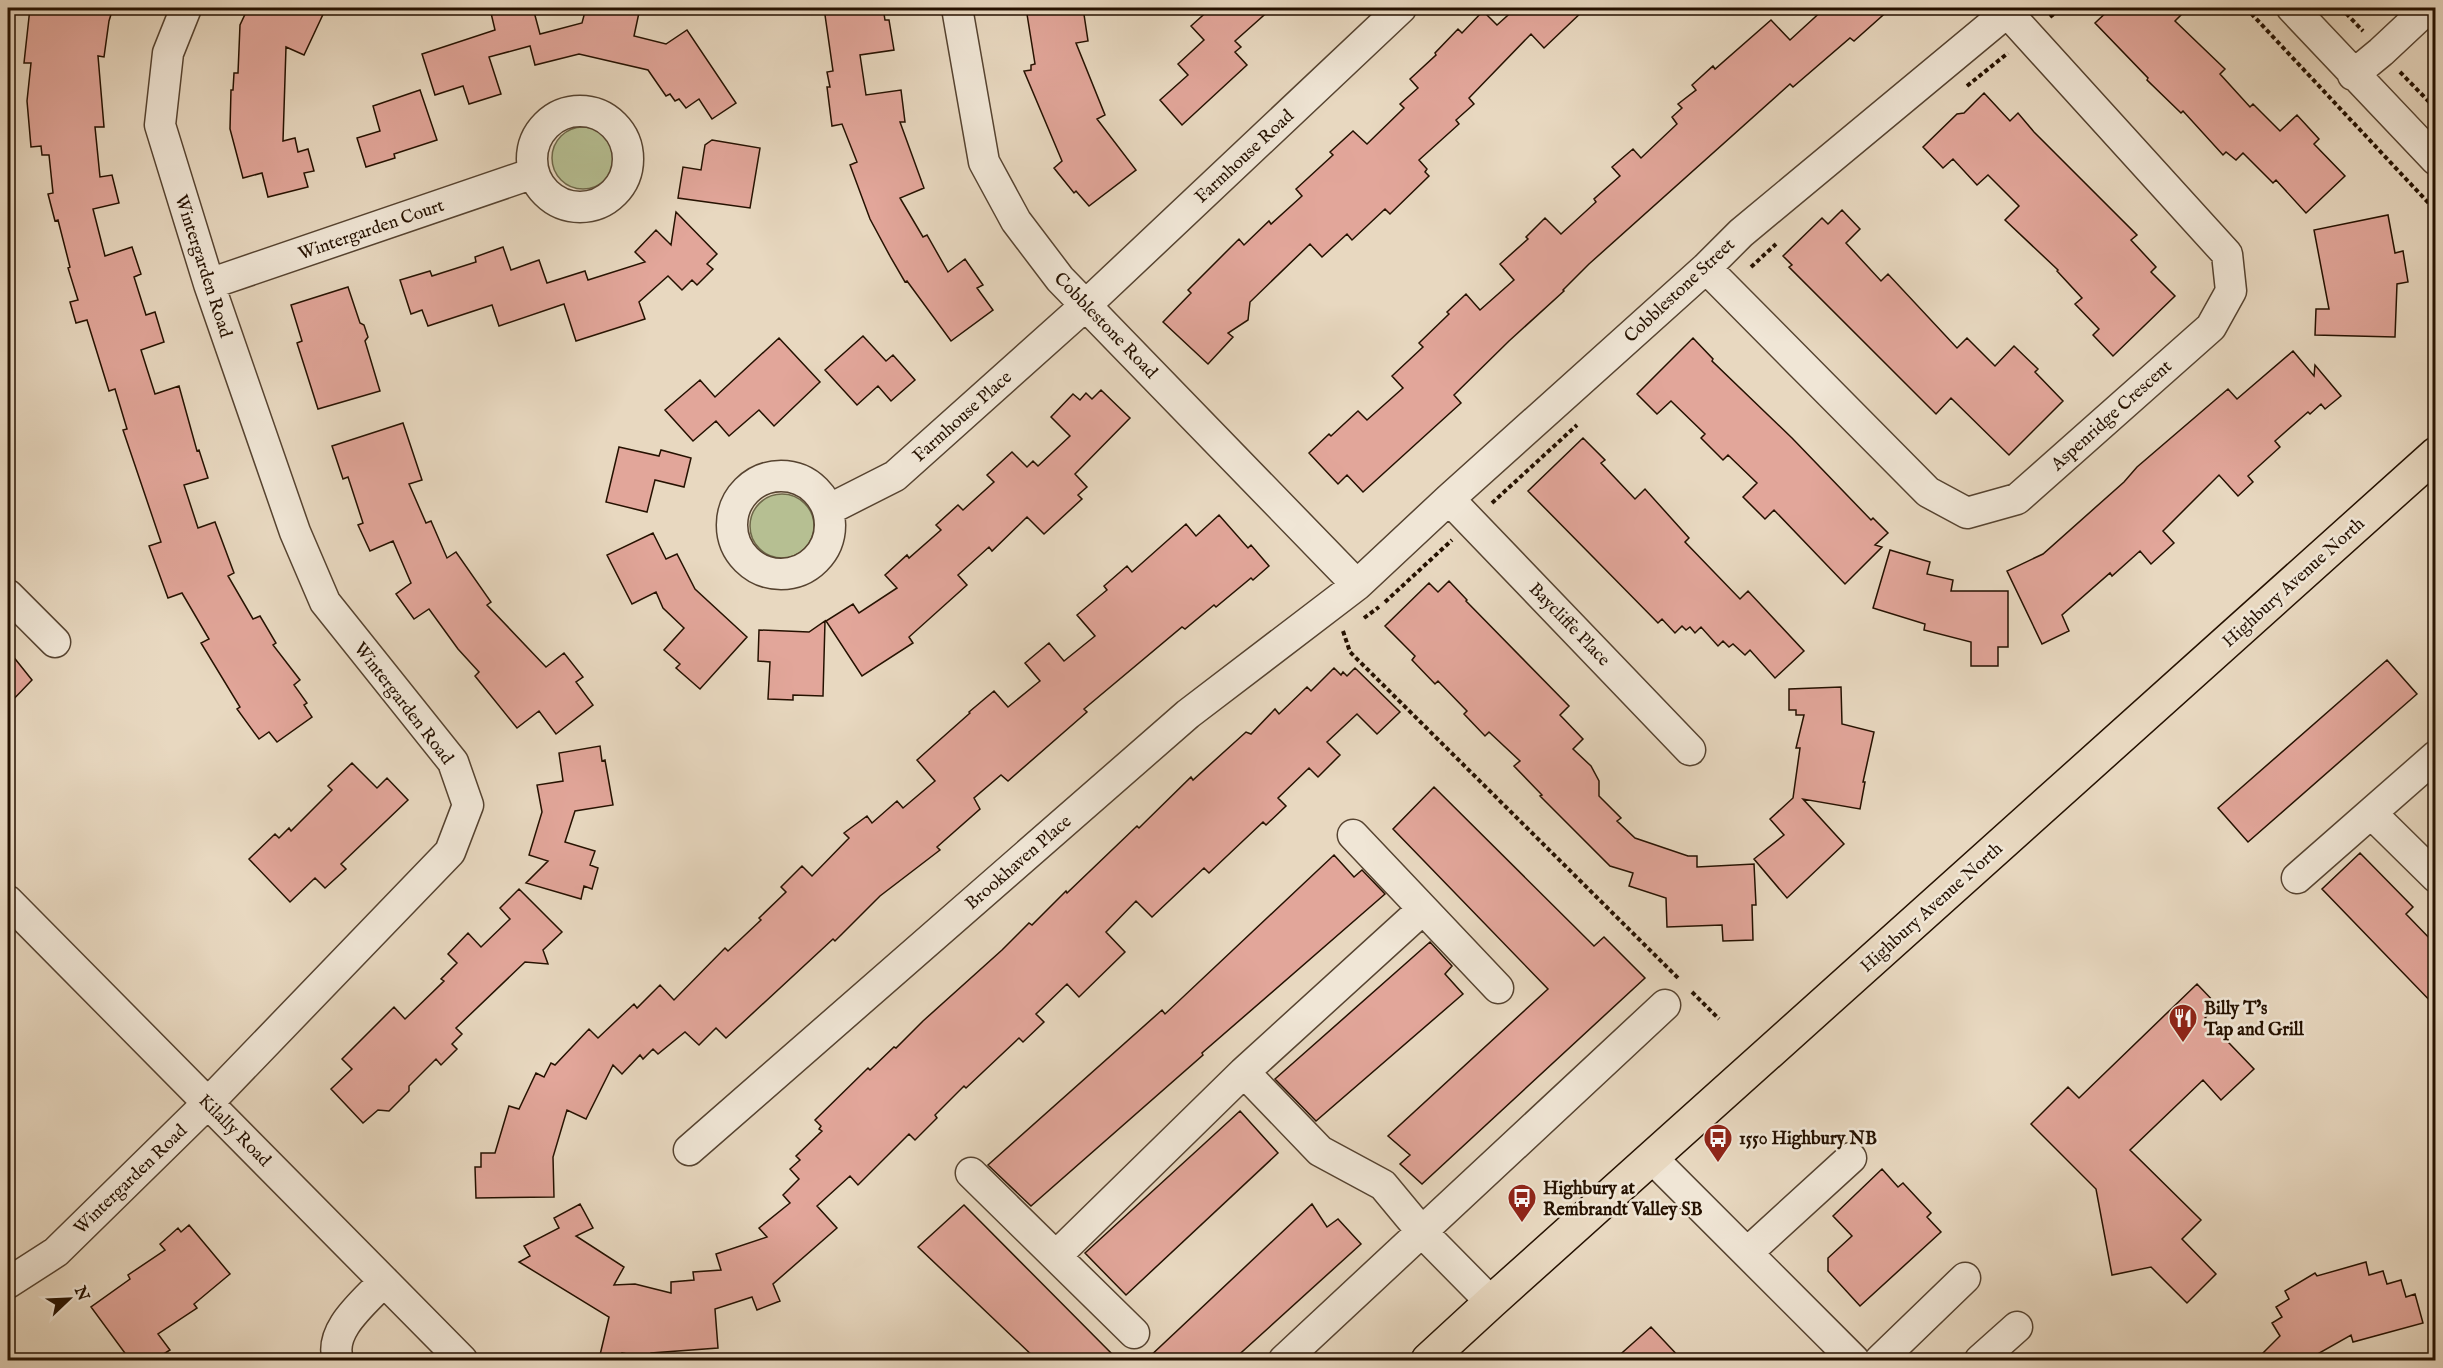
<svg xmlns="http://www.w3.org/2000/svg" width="2443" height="1368" font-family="'IM FELL English',serif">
  <rect width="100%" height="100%" fill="#e8d8c0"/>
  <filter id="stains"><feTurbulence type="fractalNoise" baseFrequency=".00333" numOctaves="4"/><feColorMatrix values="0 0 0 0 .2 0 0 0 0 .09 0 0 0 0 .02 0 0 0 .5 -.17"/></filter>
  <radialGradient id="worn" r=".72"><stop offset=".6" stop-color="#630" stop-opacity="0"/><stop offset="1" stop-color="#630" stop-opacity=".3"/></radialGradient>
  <path fill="#b6bf92" stroke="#6e6849" stroke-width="1.5" d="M552 158a31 31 0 1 1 62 0a31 31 0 1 1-62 0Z
    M750 526a32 32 0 1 1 64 0a32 32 0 1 1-64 0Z"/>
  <path fill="#e2a69a" stroke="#251100" stroke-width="1.5" d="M 30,8 L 113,8 L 109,21 L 104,57 L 98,56 L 104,127 L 95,127 L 100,177 L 112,175 L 119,203 L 93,209 L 105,256 L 132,247 L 141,274 L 134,277 L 146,315 L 155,312 L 164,342 L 141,350 L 155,394 L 179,386 L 197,451 L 199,450 L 208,478 L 184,485 L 198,528 L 215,522 L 234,573 L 228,576 L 253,619 L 260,616 L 276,643 L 273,645 L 300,680 L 294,685 L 307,703 L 304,705 L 312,717 L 277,742 L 269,732 L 259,739 L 237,709 L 240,707 L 201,643 L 209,639 L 182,593 L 168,598 L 149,546 L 161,542 L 123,430 L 127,429 L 115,389 L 109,391 L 87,320 L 76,323 L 70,302 L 78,300 L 68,268 L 70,267 L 58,220 L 55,221 L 48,194 L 53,193 L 49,155 L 42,155 L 41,146 L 31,147 L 27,101 L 31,63 L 24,63 Z
    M 248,8 L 326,8 L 304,55 L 286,47 L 283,141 L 295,138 L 298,152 L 308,149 L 314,171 L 304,173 L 308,187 L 268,197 L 262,173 L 243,178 L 230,129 L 231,90 L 233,90 L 234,73 L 238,73 L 240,25 Z
    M 511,8 L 533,8 L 540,34 L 582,23 L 586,8 L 640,8 L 634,36 L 666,44 L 687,30 L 736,103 L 712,119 L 699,99 L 686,108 L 679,99 L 675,101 L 670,94 L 666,96 L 648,70 L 579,54 L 535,65 L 530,46 L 489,57 L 501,94 L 469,104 L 463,86 L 435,95 L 422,54 L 495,30 L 491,13 Z
    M 824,8 L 883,8 L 885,20 L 889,20 L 894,50 L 860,55 L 866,95 L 901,90 L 905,122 L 900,122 L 924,188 L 900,198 L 923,237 L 927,235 L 948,272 L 965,259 L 983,285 L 977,288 L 993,310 L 951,341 L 907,281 L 905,282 L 891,258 L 870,219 L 850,165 L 857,162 L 842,124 L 832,126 L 827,87 L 830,87 L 827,72 L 833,71 Z
    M 1026,8 L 1083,8 L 1088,41 L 1076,43 L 1105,115 L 1097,119 L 1136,170 L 1089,206 L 1076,191 L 1074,193 L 1054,168 L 1062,161 L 1024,71 L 1031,70 L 1031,65 L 1035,64 Z
    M 1211,8 L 1272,8 L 1235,41 L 1241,47 L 1235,52 L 1247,65 L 1182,125 L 1160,100 L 1188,75 L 1178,64 L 1204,40 L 1191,26 Z
    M 1516,8 L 1586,8 L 1544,48 L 1531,34 L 1469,98 L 1474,104 L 1456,120 L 1459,124 L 1419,160 L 1427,169 L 1425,172 L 1429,176 L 1390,214 L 1385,209 L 1352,240 L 1347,234 L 1322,257 L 1310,244 L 1250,302 L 1248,320 L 1228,333 L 1233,337 L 1208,364 L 1163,322 L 1191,293 L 1188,290 L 1239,239 L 1244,245 L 1269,221 L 1271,224 L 1302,196 L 1296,189 L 1333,155 L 1330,152 L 1353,131 L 1367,144 L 1404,108 L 1400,104 L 1418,88 L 1410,79 L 1436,55 L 1435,53 L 1458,29 L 1462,33 L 1483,11 L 1497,25 Z
    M 1825,8 L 1891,8 L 1854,41 L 1850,38 L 1793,87 L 1790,84 L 1589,264 L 1563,290 L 1564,291 L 1509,341 L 1454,395 L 1461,403 L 1363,492 L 1347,475 L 1338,484 L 1309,453 L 1329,434 L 1331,436 L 1358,411 L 1367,420 L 1403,388 L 1392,376 L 1423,347 L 1419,343 L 1449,314 L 1447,312 L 1466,294 L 1480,310 L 1514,280 L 1500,264 L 1528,239 L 1526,237 L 1545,218 L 1561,234 L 1596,202 L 1594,199 L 1620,176 L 1612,167 L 1633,149 L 1641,158 L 1677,124 L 1672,117 L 1682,108 L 1678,104 L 1696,90 L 1692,85 L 1713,66 L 1715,69 L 1771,20 L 1790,40 Z
    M 2111,8 L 2188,8 L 2175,21 L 2225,69 L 2220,74 L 2250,107 L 2253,104 L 2280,131 L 2297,115 L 2319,139 L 2314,144 L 2345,176 L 2306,213 L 2276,180 L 2273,183 L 2243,153 L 2236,160 L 2226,152 L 2223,155 L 2183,111 L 2181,113 L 2147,80 L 2148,78 L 2095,23 Z
    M 420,90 L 437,140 L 394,154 L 395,158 L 366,167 L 357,138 L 380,131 L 373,106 Z
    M 1984,93 L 2010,121 L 2018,113 L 2034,132 L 2137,235 L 2131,240 L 2156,267 L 2151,272 L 2175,296 L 2113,356 L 2093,335 L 2099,329 L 2075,304 L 2082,298 L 2057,271 L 2058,270 L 2005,220 L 2019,206 L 1988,175 L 1977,185 L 1953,159 L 1943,168 L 1923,147 L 1957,114 L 1964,113 Z
    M 712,140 L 760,148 L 750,208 L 678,198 L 683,167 L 701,170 L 705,145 Z
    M 1842,210 L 1860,229 L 1846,243 L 1881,281 L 1888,274 L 1957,348 L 1967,338 L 1995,366 L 2014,346 L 2038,369 L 2035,372 L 2063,401 L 2009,455 L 1951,398 L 1936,414 L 1789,267 L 1792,265 L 1783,256 L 1822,218 L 1828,224 Z
    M 676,212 L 717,254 L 707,264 L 713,269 L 697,285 L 692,280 L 682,290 L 668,276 L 639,302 L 645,319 L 576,341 L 564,304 L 499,326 L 492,305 L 428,326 L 422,310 L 411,314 L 400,280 L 430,271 L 432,276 L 476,262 L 475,257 L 503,247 L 511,270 L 539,260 L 547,283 L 585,271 L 588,280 L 645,262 L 635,252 L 656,230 L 671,245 Z
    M 2388,215 L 2395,253 L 2403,251 L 2408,282 L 2397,284 L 2395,337 L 2315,335 L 2316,309 L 2329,309 L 2314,230 Z
    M 348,287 L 360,323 L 364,325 L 368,337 L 365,341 L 380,391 L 318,409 L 297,343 L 302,341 L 291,305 Z
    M 863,336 L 886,361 L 893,355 L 915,380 L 891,401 L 878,386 L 857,405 L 825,370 Z
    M 779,338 L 820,382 L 774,426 L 759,410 L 729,436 L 716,421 L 693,441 L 665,410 L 700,380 L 715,397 Z
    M 1693,338 L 1713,359 L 1712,361 L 1792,438 L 1871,520 L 1873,518 L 1888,533 L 1875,545 L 1882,547 L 1845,584 L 1774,510 L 1765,519 L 1743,497 L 1757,483 L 1728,455 L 1723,460 L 1701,438 L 1705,434 L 1671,401 L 1657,414 L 1637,394 Z
    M 2293,351 L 2314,376 L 2315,365 L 2341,396 L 2325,409 L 2321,404 L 2310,414 L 2308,412 L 2275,441 L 2280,447 L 2248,476 L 2253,482 L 2238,496 L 2219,475 L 2163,531 L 2174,543 L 2151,564 L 2140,551 L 2112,576 L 2110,573 L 2062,615 L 2069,631 L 2042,644 L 2007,571 L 2043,554 L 2124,482 L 2137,467 L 2228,389 L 2237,399 Z
    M 1101,390 L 1130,418 L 1075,474 L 1087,487 L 1078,495 L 1082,499 L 1044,534 L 1027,517 L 992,551 L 989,547 L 958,575 L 967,585 L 909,637 L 913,643 L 862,676 L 826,621 L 853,604 L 859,613 L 897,588 L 885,575 L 907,555 L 909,558 L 941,530 L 936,525 L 958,505 L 963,510 L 994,482 L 987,475 L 1012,452 L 1027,467 L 1033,461 L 1038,466 L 1070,436 L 1051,417 L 1073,394 L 1080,400 L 1086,393 L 1092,399 Z
    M 403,423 L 422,480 L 409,484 L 426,523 L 431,521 L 447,558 L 456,552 L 491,602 L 487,605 L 546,667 L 564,653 L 583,677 L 576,682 L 593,705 L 556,734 L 539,711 L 517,728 L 475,676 L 479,672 L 458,649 L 429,609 L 414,619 L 396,594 L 411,583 L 393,541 L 370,551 L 358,525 L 363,523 L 348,477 L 343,479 L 332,446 Z
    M 1583,438 L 1605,460 L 1601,463 L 1635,499 L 1645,489 L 1689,538 L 1685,542 L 1740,599 L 1748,591 L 1804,651 L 1775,678 L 1750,650 L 1745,655 L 1733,644 L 1729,647 L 1723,641 L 1718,646 L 1701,627 L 1695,633 L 1690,627 L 1686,630 L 1682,626 L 1675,633 L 1662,619 L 1658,623 L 1528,491 Z
    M 619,447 L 659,456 L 661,450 L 691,458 L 684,487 L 655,480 L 647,512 L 606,502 Z
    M 1219,515 L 1248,548 L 1251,545 L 1269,566 L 1253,580 L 1251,578 L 1216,607 L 1214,605 L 1185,629 L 1182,627 L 1084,709 L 1087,712 L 1008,781 L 1001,775 L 974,798 L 980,809 L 937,847 L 940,850 L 880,896 L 835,941 L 833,939 L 726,1038 L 716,1028 L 699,1045 L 685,1032 L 658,1054 L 653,1049 L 643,1059 L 640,1055 L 622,1074 L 613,1065 L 586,1119 L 567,1110 L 553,1157 L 554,1197 L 476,1198 L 475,1167 L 481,1167 L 481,1153 L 495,1153 L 509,1106 L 519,1109 L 536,1073 L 544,1077 L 551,1063 L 555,1065 L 589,1029 L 598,1038 L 634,1004 L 637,1008 L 660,985 L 674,1000 L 725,948 L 728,951 L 761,920 L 759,918 L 786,892 L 781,887 L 802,866 L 812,876 L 849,838 L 844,833 L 867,816 L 872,823 L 897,801 L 903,808 L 935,781 L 917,760 L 970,713 L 969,712 L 994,691 L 1008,707 L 1040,681 L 1025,663 L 1049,643 L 1064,661 L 1095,636 L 1077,615 L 1107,590 L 1104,586 L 1127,566 L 1132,572 L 1186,524 L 1196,536 Z
    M 653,533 L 666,559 L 677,554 L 695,589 L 747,637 L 700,689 L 676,668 L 680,664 L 664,650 L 684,628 L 663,608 L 656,592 L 632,604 L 607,555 Z
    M 1890,550 L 1930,562 L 1927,574 L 1953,580 L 1951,591 L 2008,591 L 2008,647 L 1998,647 L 1998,666 L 1971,666 L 1971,642 L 1924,630 L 1925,624 L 1873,608 Z
    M 1449,581 L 1467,600 L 1466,601 L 1569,706 L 1560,715 L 1583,739 L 1573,749 L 1591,766 L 1599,781 L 1599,796 L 1621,818 L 1617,821 L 1635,838 L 1688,856 L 1697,856 L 1697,867 L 1754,864 L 1756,905 L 1752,905 L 1753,940 L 1723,941 L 1722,925 L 1667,927 L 1666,898 L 1629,886 L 1633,873 L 1610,866 L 1540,796 L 1542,795 L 1514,766 L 1520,761 L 1489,732 L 1485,736 L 1464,714 L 1467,711 L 1438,681 L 1435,684 L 1412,660 L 1415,656 L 1385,626 L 1429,583 L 1438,592 Z
    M 825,621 L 823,696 L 793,695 L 793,700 L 768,699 L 770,662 L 758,661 L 759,630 L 809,632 Z
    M 8,650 L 32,680 L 8,705 Z
    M 2387,660 L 2417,694 L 2248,842 L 2218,808 Z
    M 1334,668 L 1341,675 L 1343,672 L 1347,676 L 1355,668 L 1400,712 L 1377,734 L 1357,714 L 1327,742 L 1340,755 L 1318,777 L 1309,768 L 1278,798 L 1286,806 L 1266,825 L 1263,822 L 1209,873 L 1204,868 L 1152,917 L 1136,901 L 1106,932 L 1125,952 L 1079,997 L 1067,984 L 1036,1014 L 1044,1022 L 1023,1042 L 1019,1038 L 966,1088 L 964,1086 L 935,1115 L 937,1118 L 915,1140 L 909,1134 L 858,1185 L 850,1176 L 817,1206 L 837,1228 L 773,1284 L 780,1301 L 757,1310 L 752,1297 L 715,1309 L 718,1348 L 651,1353 L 650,1359 L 622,1353 L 620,1360 L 600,1355 L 609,1317 L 519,1262 L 530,1256 L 524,1246 L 559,1228 L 554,1218 L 580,1204 L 593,1228 L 576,1236 L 624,1267 L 614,1285 L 635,1284 L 671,1293 L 671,1282 L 694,1280 L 693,1272 L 721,1270 L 716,1254 L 767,1237 L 759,1228 L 790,1203 L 783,1195 L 799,1179 L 790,1169 L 800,1160 L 796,1156 L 822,1131 L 819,1129 L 821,1126 L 815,1120 L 868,1068 L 870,1070 L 894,1047 L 896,1048 L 923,1021 L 1002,950 L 1029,923 L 1032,925 L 1066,891 L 1067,893 L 1137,826 L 1139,828 L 1191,777 L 1193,780 L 1246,732 L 1251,734 L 1275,709 L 1279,714 L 1307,687 L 1311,691 Z
    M 1841,687 L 1842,724 L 1874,732 L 1863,782 L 1865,782 L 1860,809 L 1803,799 L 1844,844 L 1787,898 L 1754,859 L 1784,835 L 1770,819 L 1793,798 L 1800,748 L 1796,748 L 1804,715 L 1796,715 L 1796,710 L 1789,710 L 1789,689 Z
    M 600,746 L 602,761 L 605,760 L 613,805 L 575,811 L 565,842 L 595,851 L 590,865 L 598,868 L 592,889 L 584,886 L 581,899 L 526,883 L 548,861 L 529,855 L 542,812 L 537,785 L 563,781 L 559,753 Z
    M 352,763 L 377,788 L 387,778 L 408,800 L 341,864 L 346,869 L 325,888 L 315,878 L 290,902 L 249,859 L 275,834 L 279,838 L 289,828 L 291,831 L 332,790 L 328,786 Z
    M 1434,787 L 1594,946 L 1604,937 L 1645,978 L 1422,1184 L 1400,1164 L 1410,1155 L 1388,1136 L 1548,989 L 1393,829 Z
    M 2360,853 L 2413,907 L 2406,914 L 2436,945 L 2436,1007 L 2322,889 Z
    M 1334,855 L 1354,877 L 1362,870 L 1385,894 L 1202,1053 L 1203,1055 L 1031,1206 L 988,1165 L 1162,1010 L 1165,1014 Z
    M 519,889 L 562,932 L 543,950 L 548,964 L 525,962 L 456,1028 L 462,1034 L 452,1044 L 457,1049 L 441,1065 L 436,1059 L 409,1086 L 409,1091 L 389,1111 L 378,1110 L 363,1123 L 331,1089 L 352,1069 L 342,1059 L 394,1007 L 405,1019 L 444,981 L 441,979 L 457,963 L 448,954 L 468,933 L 481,947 L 510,919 L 500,908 Z
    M 1430,942 L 1452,966 L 1445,974 L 1463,994 L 1316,1121 L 1275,1079 Z
    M 2197,984 L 2218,1006 L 2205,1018 L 2254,1069 L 2221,1100 L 2203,1080 L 2130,1150 L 2201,1220 L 2182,1239 L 2216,1274 L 2187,1303 L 2151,1267 L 2112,1275 L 2096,1189 L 2031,1124 L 2068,1087 L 2079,1098 Z
    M 1240,1111 L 1278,1153 L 1126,1295 L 1085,1253 Z
    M 1882,1169 L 1898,1187 L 1903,1183 L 1931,1213 L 1927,1217 L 1941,1232 L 1860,1306 L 1828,1271 L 1828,1258 L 1852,1236 L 1833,1216 Z
    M 1312,1204 L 1327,1227 L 1338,1219 L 1361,1244 L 1233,1360 L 1146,1360 Z
    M 964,1205 L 1118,1360 L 1037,1360 L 918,1247 Z
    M 189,1225 L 230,1274 L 194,1304 L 197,1308 L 158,1334 L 170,1350 L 154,1360 L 130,1360 L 91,1307 L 130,1279 L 128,1275 L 165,1250 L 160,1244 L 178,1228 L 181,1232 Z
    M 2366,1262 L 2369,1275 L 2383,1271 L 2387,1284 L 2401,1280 L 2406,1297 L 2415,1294 L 2423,1323 L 2353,1342 L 2351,1335 L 2307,1360 L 2256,1360 L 2280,1336 L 2272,1323 L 2282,1317 L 2276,1307 L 2289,1299 L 2285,1291 L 2315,1273 L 2317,1276 Z
    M 1651,1327 L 1682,1360 L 1614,1360 Z"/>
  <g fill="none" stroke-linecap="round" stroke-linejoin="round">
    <g stroke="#564330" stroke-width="33">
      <path id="minor" d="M 957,8 L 984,162 L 1016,221 L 1060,279 L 1357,585
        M 2292,8 L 2436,160
        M 2353,75 L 2381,52 L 2428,8
        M532 159a48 48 0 1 1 96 0a48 48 0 1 1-96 0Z
        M 1706,268 L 1928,492 L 1967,513 L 2017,499 L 2211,327 L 2231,291 L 2227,254 L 2007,12
        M 209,284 L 534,173
        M732 525a49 49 0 1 1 98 0a49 49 0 1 1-98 0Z
        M 1449,499 L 1690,750
        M 828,510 L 895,476 L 1086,305 L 1401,8
        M 8,595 L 55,642
        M 2371,813 L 2436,877
        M 1353,835 L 1498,988
        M 2297,878 L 2436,756
        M 8,901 L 462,1360
        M 1244,1072 L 1320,1151 L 1383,1185 L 1422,1232 L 1491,1302
        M 689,1150 L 1188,714 L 1357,585 L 1449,499 L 1706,268 L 1741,233 L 2012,8
        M 1652,1158 L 1854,1360
        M 971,1173 L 1134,1333
        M 1747,1253 L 1851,1158
        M 1056,1256 L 1244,1072 L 1423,909
        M 8,1283 L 56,1252 L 208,1103 L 450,852 L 468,805 L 453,762 L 325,602 L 295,532 L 209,284 L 160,125 L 168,53 L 186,8
        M 338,1360 C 328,1330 365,1302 384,1281
        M 1284,1360 L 1665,1005
        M 1880,1360 L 1965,1278
        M 1980,1360 L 2017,1327"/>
    </g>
    <g stroke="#251100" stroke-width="36">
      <path id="major" d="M 1428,1360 L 1491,1302 L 2436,454"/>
    </g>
    <path stroke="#251100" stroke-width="4" stroke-dasharray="4.5 3" stroke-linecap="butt" d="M 2246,8 L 2436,211
      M 2341,8 L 2363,31
      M 2050,17 L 2061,8
      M 2400,72 L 2436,109
      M 1967,86 L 2008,53
      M 1751,267 L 1776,244
      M 1492,503 L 1577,425
      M 1385,602 L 1452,540
      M 1364,618 L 1379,607
      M 1343,631 L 1350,652 L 1678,978
      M 1692,992 L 1719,1019"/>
    <use href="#minor" stroke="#f0e6d6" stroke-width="30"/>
    <use href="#major" stroke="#e8d8c0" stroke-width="33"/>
  </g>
  <defs>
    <g id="restaurant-pin" transform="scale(1.5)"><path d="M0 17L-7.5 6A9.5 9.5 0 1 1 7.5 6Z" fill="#8f2418" stroke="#f0e6d6"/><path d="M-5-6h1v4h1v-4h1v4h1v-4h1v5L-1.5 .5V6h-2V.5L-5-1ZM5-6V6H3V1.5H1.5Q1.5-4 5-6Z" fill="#fff"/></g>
    <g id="bus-pin" transform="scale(1.5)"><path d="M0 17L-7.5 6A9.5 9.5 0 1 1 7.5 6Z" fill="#8f2418" stroke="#f0e6d6"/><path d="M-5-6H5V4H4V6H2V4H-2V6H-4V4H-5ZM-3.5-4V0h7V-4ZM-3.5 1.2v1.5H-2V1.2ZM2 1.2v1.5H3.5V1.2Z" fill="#fff"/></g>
  </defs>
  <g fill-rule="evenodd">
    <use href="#restaurant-pin" x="2183" y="1018"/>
    <use href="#bus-pin" x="1718" y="1138"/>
    <use href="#bus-pin" x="1522" y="1198"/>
  </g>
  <g text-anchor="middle" stroke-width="5" stroke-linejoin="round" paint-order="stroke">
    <g font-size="18" fill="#251100" stroke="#f0e6d6">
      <text transform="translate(1244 156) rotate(-43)" y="6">Farmhouse Road</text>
      <text transform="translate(371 229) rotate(-19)" y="6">Wintergarden Court</text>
      <text transform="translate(204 266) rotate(72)" y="6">Wintergarden Road</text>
      <text transform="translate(1679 290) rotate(-43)" y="6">Cobblestone Street</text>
      <text transform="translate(1106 325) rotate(46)" y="6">Cobblestone Road</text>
      <text transform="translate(2111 415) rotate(-42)" y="6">Aspenridge Crescent</text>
      <text transform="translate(962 416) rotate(-42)" y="6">Farmhouse Place</text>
      <text transform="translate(2293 582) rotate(-42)" y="6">Highbury Avenue North</text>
      <text transform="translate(1570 624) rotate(46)" y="6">Baycliffe Place</text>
      <text transform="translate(404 703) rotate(52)" y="6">Wintergarden Road</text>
      <text transform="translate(1018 862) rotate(-41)" y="6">Brookhaven Place</text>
      <text transform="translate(1931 907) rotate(-42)" y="6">Highbury Avenue North</text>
      <text transform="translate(235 1130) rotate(45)" y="6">Kilally Road</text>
      <text transform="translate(130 1179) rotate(-44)" y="6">Wintergarden Road</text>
    </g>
    <g font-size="18" font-weight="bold" fill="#251100" stroke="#f0e6d6" text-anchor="start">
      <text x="2204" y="1014">Billy T's<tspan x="2204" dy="21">Tap and Grill</tspan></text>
      <text x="1739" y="1144">1550 Highbury NB</text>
      <text x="1543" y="1194">Highbury at<tspan x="1543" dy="21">Rembrandt Valley SB</tspan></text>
    </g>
  </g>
  <rect width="2443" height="1368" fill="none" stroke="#e8d8c0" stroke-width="30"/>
  <rect x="9" y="9" width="2425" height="1350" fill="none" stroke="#251100" stroke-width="3"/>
  <rect x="15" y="15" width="2413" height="1338" fill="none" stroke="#251100" stroke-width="1.5"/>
  <g transform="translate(69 1299) rotate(67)" stroke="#f0e6d6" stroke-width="4.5" paint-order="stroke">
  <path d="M0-4.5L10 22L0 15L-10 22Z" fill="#251100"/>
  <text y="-9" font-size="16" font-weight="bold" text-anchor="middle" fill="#251100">N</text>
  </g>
  <rect width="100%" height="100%" filter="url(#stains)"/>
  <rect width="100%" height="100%" fill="url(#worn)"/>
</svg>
